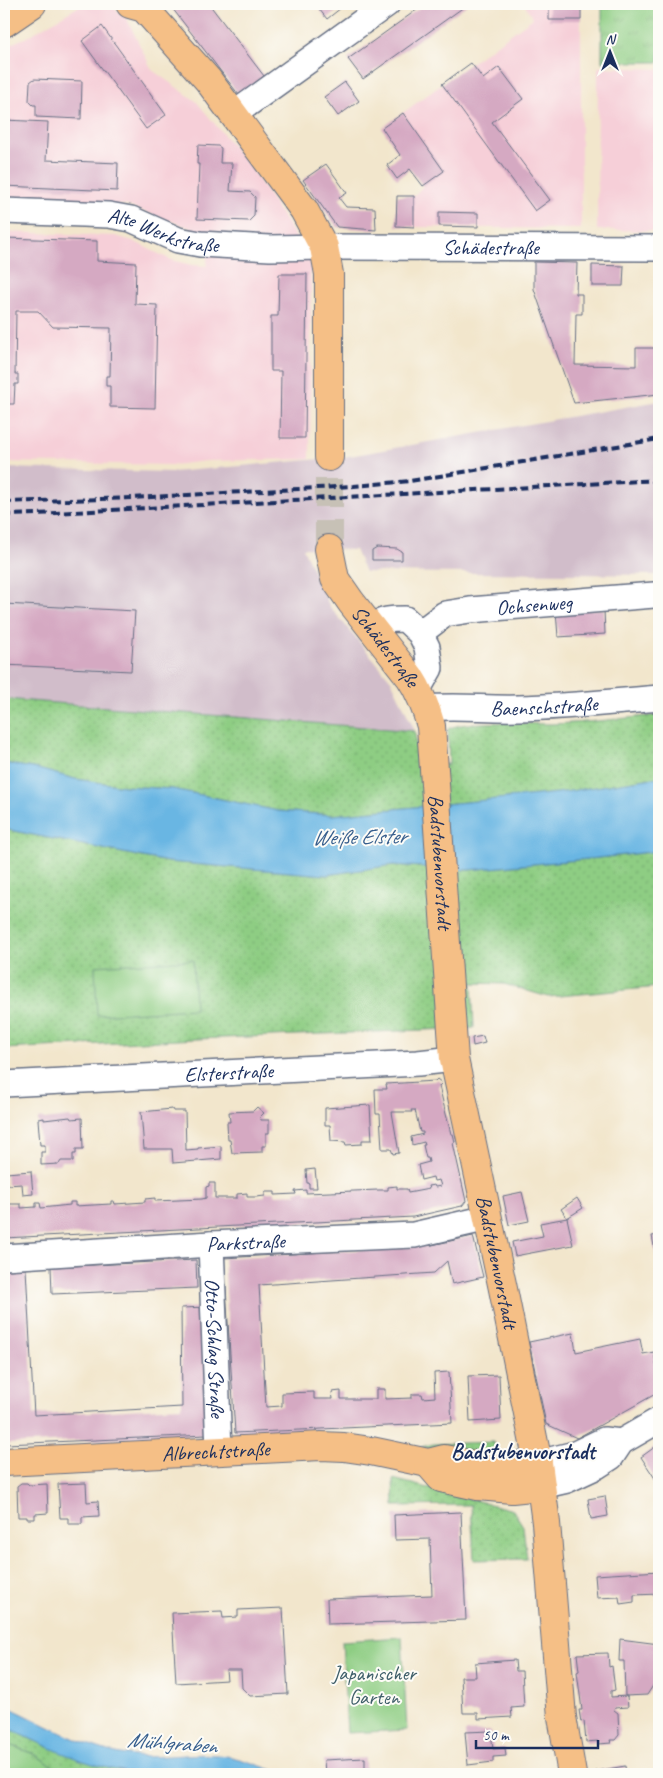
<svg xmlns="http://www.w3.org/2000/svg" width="663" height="1778" font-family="Caveat,sans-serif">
  <defs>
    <pattern id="grass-dots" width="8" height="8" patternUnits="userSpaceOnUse" patternTransform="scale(1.25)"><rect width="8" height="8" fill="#8ecd83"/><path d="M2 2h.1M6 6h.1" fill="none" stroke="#7ab074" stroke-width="1.8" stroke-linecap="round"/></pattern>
    <pattern id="park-tufts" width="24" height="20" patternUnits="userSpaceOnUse" patternTransform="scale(1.25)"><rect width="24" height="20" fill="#8ecd83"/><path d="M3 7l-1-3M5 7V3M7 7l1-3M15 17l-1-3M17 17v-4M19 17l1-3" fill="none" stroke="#7ab074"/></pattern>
  </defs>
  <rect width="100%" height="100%" fill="#fdfcf7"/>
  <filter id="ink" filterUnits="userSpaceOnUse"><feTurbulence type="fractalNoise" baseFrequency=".02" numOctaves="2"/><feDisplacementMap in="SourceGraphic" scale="10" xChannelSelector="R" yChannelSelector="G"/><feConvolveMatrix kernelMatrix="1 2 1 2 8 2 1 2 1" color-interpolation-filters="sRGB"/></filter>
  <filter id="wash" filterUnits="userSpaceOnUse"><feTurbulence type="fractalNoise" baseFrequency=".0096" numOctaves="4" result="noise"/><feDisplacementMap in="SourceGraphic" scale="20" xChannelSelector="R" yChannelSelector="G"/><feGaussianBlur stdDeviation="1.12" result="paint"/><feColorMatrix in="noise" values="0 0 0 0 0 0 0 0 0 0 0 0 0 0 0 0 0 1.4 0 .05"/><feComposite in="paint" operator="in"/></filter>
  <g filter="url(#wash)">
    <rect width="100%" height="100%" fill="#f2e6cc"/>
    <path fill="#f6cfd8" d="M 83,4 L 102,4 L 114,8 L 127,19 L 152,70 L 196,101 L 251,168 L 310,259 L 311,286 L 310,459 L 206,461 L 173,465 L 4,462 L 4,232 L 115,236 L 133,241 L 171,260 L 192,265 L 207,266 L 208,234 L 125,205 L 4,201 L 4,47 L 27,37 Z
      M 524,4 L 581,4 L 581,229 L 414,227 L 414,196 L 423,186 L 382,128 L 533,18 Z
      M 598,67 L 659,69 L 659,231 L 597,230 Z"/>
    <path fill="#d1bdca" d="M 659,401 L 659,575 L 365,572 L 355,550 L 303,548 L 330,607 L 391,680 L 415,731 L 4,699 L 4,468 L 172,472 L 344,457 Z"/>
    <path fill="url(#grass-dots)" stroke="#547e70" d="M 4,699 L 415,731 L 417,767 L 449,764 L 448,729 C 466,719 528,724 551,724 C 587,723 623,718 659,715 L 659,777 L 559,793 L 333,815 L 278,811 L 173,789 L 124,786 L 75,779 L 38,769 L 4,763 Z
      M 4,829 L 168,862 L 326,875 L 393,865 L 468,870 L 599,858 L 659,851 L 659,987 L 548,997 L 504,984 L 472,983 L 474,1028 L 197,1039 L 4,1049 Z
      M 494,1442 L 495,1458 L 490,1460 L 421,1447 L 433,1444 Z
      M 393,1479 L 513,1510 L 523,1526 L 527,1559 L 474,1560 L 471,1505 L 394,1506 Z
      M 4,1726 L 33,1740 L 122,1771 L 156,1774 L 205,1771 L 227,1774 L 65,1774 L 34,1754 L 4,1743 Z"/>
    <path fill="url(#park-tufts)" stroke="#547e70" d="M 602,4 L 659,4 L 659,62 L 602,62 Z
      M 4,1743 L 34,1754 L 65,1774 L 26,1774 L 4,1767 Z"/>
    <path fill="#8ecd83" stroke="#547e70" d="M 193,960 L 195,1009 L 97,1015 L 95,966 Z
      M 402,1637 L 407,1730 L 347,1733 L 342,1641 Z"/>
    <path fill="#69b6e3" stroke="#4272a0" d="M 4,763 L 38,769 L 75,779 L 124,786 L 173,789 L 278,811 L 333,815 L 558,793 L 659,777 L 659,851 L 599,858 L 468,870 L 393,865 L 326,875 L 168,862 L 4,829 Z
      M 4,1705 C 39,1721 84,1747 121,1754 C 155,1761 184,1752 217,1755 C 237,1756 256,1765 276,1771 L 275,1774 C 259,1774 244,1775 229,1774 C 220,1774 211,1771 202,1771 C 175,1772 149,1776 122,1771 C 81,1764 41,1744 4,1726 Z"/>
    <g id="blocks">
      <path fill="#d5a9c2" d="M 169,4 L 209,4 L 264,76 L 239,95 Z
        M 315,4 L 346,4 L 327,19 Z
        M 425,4 L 468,4 L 363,79 L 348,59 Z
        M 549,4 L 581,4 L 581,20 L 549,20 Z
        M 102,26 L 166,115 L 146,129 L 82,41 Z
        M 471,63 L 483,79 L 499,67 L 523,99 L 492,122 L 550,200 L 535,211 L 442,84 Z
        M 34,79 L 82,81 L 81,119 L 36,117 L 36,105 L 33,105 L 29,101 L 30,82 Z
        M 345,82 L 359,101 L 338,116 L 324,97 Z
        M 403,113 L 444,171 L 423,186 L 410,169 L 397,179 L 387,165 L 400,155 L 382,128 Z
        M 4,120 L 48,122 L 46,160 L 118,163 L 117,191 L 4,186 Z
        M 198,145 L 218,146 L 221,148 L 220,163 L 232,163 L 230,191 L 250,192 L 255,197 L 254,216 L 249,221 L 197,219 L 199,164 L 197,164 Z
        M 326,164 L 347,193 L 339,198 L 346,207 L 375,208 L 376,230 L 337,227 L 303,180 Z
        M 397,196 L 414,196 L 414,227 L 396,226 Z
        M 439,212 L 478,213 L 478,227 L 439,226 Z
        M 4,238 L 97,241 L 97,261 L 136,263 L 135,304 L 157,305 L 155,408 L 110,407 L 110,386 L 106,386 L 106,376 L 110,376 L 111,328 L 53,327 L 38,311 L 16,311 L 15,374 L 18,374 L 18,384 L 15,384 L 14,404 L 4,404 Z
        M 534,262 L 577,263 L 576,294 L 582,294 L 582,314 L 576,314 L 575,365 L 636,366 L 636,348 L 659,348 L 659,394 L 574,403 L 534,289 Z
        M 592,265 L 624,266 L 623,286 L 592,286 Z
        M 279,274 L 307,274 L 305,438 L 280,438 L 281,371 L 271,371 L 271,316 L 278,316 Z
        M 377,548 L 397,549 L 402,552 L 402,560 L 372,560 L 372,551 Z
        M 4,604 L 135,611 L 131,671 L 4,665 Z
        M 604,609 L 605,634 L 558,637 L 556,611 Z
        M 483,1036 L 485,1043 L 473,1046 L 472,1038 Z
        M 437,1079 L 442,1083 L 439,1086 L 451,1134 L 453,1134 L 455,1142 L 453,1143 L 466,1201 L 462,1206 L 413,1217 L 4,1238 L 4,1204 L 21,1204 L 21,1208 L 36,1207 L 36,1203 L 40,1203 L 41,1208 L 70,1205 L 70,1202 L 75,1202 L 75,1206 L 111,1204 L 111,1201 L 114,1201 L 115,1204 L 145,1202 L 145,1199 L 155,1198 L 155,1201 L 202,1199 L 206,1198 L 206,1187 L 209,1186 L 209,1183 L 215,1183 L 215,1198 L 237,1198 L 237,1194 L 247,1193 L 247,1197 L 256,1197 L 265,1196 L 265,1192 L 275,1192 L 275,1195 L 296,1194 L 295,1191 L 306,1190 L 306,1193 L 378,1190 L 388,1190 L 388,1187 L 397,1186 L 397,1189 L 407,1189 L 408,1193 L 429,1189 L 428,1186 L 434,1185 L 435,1187 L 441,1186 L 439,1180 L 434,1181 L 433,1177 L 421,1180 L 418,1165 L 429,1162 L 428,1158 L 426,1158 L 423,1145 L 425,1145 L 424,1142 L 412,1145 L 411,1137 L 423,1134 L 423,1132 L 420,1132 L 415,1110 L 411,1110 L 412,1112 L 392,1112 L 399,1153 L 393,1154 L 391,1149 L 382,1149 L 380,1114 L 376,1114 L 375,1089 L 387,1089 L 386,1084 L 435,1081 Z
        M 370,1105 L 372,1140 L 362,1140 L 362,1144 L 346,1145 L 345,1142 L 331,1141 L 330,1125 L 325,1125 L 325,1108 Z
        M 257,1107 L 264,1113 L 260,1117 L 261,1120 L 269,1120 L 269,1133 L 266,1133 L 266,1146 L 262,1146 L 262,1152 L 232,1153 L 230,1140 L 228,1140 L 227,1122 L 230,1122 L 229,1112 L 253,1111 Z
        M 172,1109 L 173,1111 L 185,1111 L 186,1150 L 198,1149 L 198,1148 L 221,1146 L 221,1159 L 173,1163 L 172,1149 L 144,1149 L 141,1112 Z
        M 70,1117 L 71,1119 L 82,1118 L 83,1149 L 76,1149 L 76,1154 L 73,1154 L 73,1161 L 61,1161 L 59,1164 L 41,1165 L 41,1152 L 45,1152 L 45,1145 L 40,1145 L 38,1119 L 44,1118 L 44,1120 Z
        M 315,1169 L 317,1188 L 309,1188 L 309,1183 L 307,1183 L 306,1170 Z
        M 31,1171 L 33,1194 L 23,1195 L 22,1184 L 7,1185 L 6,1173 Z
        M 522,1192 L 529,1221 L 509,1225 L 503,1196 Z
        M 577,1198 L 583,1208 L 567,1218 L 561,1209 Z
        M 567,1218 L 573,1245 L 515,1256 L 512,1242 L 543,1236 L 540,1223 Z
        M 659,1235 L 659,1267 L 658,1267 L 652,1236 Z
        M 473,1236 L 483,1277 L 452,1284 L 447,1261 L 434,1273 L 259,1285 L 266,1407 L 282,1406 L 282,1393 L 314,1392 L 314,1399 L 333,1399 L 332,1392 L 341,1391 L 341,1399 L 376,1399 L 376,1389 L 385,1389 L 385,1399 L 412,1398 L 412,1394 L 422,1394 L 423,1398 L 435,1397 L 434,1373 L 449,1372 L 452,1423 L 235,1433 L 224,1258 L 394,1248 L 432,1245 Z
        M 196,1260 L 197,1288 L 52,1294 L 51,1267 Z
        M 26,1269 L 34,1415 L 182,1407 L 181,1308 L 208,1307 L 207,1435 L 6,1444 L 4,1393 L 4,1270 Z
        M 573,1333 L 576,1352 L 640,1339 L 643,1354 L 654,1352 L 659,1380 L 659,1392 L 577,1438 L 546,1424 L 529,1342 Z
        M 499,1375 L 501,1420 L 470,1422 L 468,1376 Z
        M 659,1444 L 659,1482 L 658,1483 L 641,1457 Z
        M 21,1483 L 27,1483 L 29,1485 L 47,1484 L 48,1513 L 35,1514 L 35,1519 L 27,1519 L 27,1517 L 18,1517 L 17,1486 Z
        M 86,1483 L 87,1502 L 98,1501 L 99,1516 L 82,1517 L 82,1524 L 68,1524 L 68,1518 L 60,1518 L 58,1484 Z
        M 605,1496 L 608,1516 L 591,1519 L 588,1499 Z
        M 461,1512 L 466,1620 L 328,1624 L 327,1599 L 432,1595 L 430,1539 L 395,1540 L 394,1515 Z
        M 659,1571 L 659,1594 L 634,1595 L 634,1602 L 620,1604 L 619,1597 L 597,1598 L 595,1575 Z
        M 283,1608 L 288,1694 L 250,1696 L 242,1688 L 241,1670 L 226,1670 L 227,1680 L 176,1683 L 172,1613 L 222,1611 L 223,1618 L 238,1617 L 238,1610 Z
        M 620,1639 L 659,1644 L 656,1684 L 654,1684 L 647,1695 L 625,1696 L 624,1661 L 619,1661 Z
        M 608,1653 L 609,1667 L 612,1666 L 615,1690 L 611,1691 L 611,1697 L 627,1696 L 628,1707 L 615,1708 L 614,1710 L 618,1713 L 619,1735 L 615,1740 L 610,1740 L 611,1743 L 599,1744 L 598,1741 L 586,1742 L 584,1721 L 581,1722 L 579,1710 L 582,1710 L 577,1672 L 579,1671 L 577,1654 Z
        M 515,1660 L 516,1671 L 522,1671 L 524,1707 L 511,1708 L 512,1717 L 478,1719 L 478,1713 L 463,1713 L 461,1677 L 476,1677 L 475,1663 Z
        M 491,1731 L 493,1749 L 505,1748 L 506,1756 L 493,1757 L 493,1762 L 468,1765 L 465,1732 Z
        M 365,1758 L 365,1774 L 325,1774 L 324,1760 Z
        M 625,1766 L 626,1774 L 597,1774 L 596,1771 Z"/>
    </g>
  </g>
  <g filter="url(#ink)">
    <use href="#blocks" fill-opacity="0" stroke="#666f84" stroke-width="1"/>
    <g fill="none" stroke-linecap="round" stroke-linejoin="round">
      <path stroke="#c7c1b6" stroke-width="28" stroke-dasharray="28 14" stroke-linecap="butt" d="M 329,549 L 329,457"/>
      <g stroke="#666f84" stroke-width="28">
        <g id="minor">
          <path d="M 234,114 L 387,4"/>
          <path id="s1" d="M 4,211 L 109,215 L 131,219 L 178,240 L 200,244 L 270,248 L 324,247 L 659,248"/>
          <path d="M 371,627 C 383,619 391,619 405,619 L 420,633 L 427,647 L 430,668 L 418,689"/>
          <path id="s2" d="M 420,633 L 445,614 L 470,610 L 654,595"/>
          <path id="s3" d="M 426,708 C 457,705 487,709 518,708 C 565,707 612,702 659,698"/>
          <path id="s4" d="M 4,1084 L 418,1063 L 454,1059"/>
          <path id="s5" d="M 211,1244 L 219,1450"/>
          <path id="s6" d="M 4,1257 L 211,1244 L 414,1235 L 488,1218"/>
          <path d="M 538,1463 L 575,1454 L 604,1440 L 621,1442"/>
          <path d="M 541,1486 L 567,1480 L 597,1466 L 611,1457 L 621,1442 L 659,1420"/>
        </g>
      </g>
      <g stroke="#666f84" stroke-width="30">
        <g id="major">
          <path d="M 130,4 L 144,8 L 208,80 L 304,210 L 324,247 L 329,274 L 329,457"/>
          <path d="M 4,23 L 32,4"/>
          <path id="s7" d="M 329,549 L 335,579 L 351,602 L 410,677 C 420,692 426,708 431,726 L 454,1059 L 503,1289 L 538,1463 L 546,1523 L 562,1717 L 572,1774"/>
          <path id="s8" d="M 4,1462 L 321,1446 L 344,1447 L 371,1451 L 428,1463 L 444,1459 L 469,1464 L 510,1466 L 538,1463"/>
          <path d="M 428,1463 L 441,1478 L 478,1486 L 512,1489 L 541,1486"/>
        </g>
      </g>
      <use href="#minor" stroke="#fff" stroke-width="25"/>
      <use href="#major" stroke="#f5bf86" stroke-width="28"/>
      <path stroke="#1b2f5e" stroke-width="4" stroke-dasharray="8 4" stroke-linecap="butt" d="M 4,502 L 132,498 L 354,486 L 410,481 L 659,439
        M 4,515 L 37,514 L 659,480"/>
    </g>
  </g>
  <g text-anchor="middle" stroke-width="4" stroke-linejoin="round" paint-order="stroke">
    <g font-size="21" fill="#1b2f5e" stroke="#fdfcf7">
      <text dy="7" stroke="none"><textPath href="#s1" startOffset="162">Alte Werkstraße</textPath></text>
      <text dy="7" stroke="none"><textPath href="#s1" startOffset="492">Schädestraße</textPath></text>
      <text dy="7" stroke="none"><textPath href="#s2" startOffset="121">Ochsenweg</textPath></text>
      <text dy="7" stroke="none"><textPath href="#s7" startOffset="115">Schädestraße</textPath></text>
      <text dy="7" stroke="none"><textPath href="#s3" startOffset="118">Baenschstraße</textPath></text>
      <text dy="7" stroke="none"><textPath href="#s7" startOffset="344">Badstubenvorstadt</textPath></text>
      <text dy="7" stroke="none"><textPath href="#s4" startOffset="225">Elsterstraße</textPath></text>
      <text dy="7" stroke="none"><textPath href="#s6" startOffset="242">Parkstraße</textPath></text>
      <text dy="7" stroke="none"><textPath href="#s7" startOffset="749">Badstubenvorstadt</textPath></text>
      <text dy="7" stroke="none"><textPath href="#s5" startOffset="104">Otto-Schlag Straße</textPath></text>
      <text dy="7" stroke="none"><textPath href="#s8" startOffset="212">Albrechtstraße</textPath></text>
    </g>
    <g font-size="21" fill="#3e5e69" stroke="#fdfcf7">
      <text x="374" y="1680">Japanischer<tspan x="374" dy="24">Garten</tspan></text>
    </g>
    <g font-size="22" font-style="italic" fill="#365e8d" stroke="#fdfcf7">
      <text transform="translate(359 836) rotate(-1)" y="8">Weiße Elster</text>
      <text transform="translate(172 1742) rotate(4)" y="8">Mühlgraben</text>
    </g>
    <g font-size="22" font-weight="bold" fill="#1b2f5e" stroke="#fdfcf7">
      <text x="523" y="1459">Badstubenvorstadt</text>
    </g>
  </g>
  <rect width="663" height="1778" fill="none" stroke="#fdfcf7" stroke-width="20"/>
  <g transform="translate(610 52)" stroke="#fdfcf7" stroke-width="4" paint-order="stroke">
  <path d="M0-4L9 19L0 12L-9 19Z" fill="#1b2f5e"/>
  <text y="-8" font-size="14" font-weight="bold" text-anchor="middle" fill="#1b2f5e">N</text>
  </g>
  <path d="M476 1740v8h122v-8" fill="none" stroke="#1b2f5e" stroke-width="2.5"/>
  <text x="483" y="1740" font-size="15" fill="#1b2f5e" stroke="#fdfcf7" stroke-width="4" paint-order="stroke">50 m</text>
</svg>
